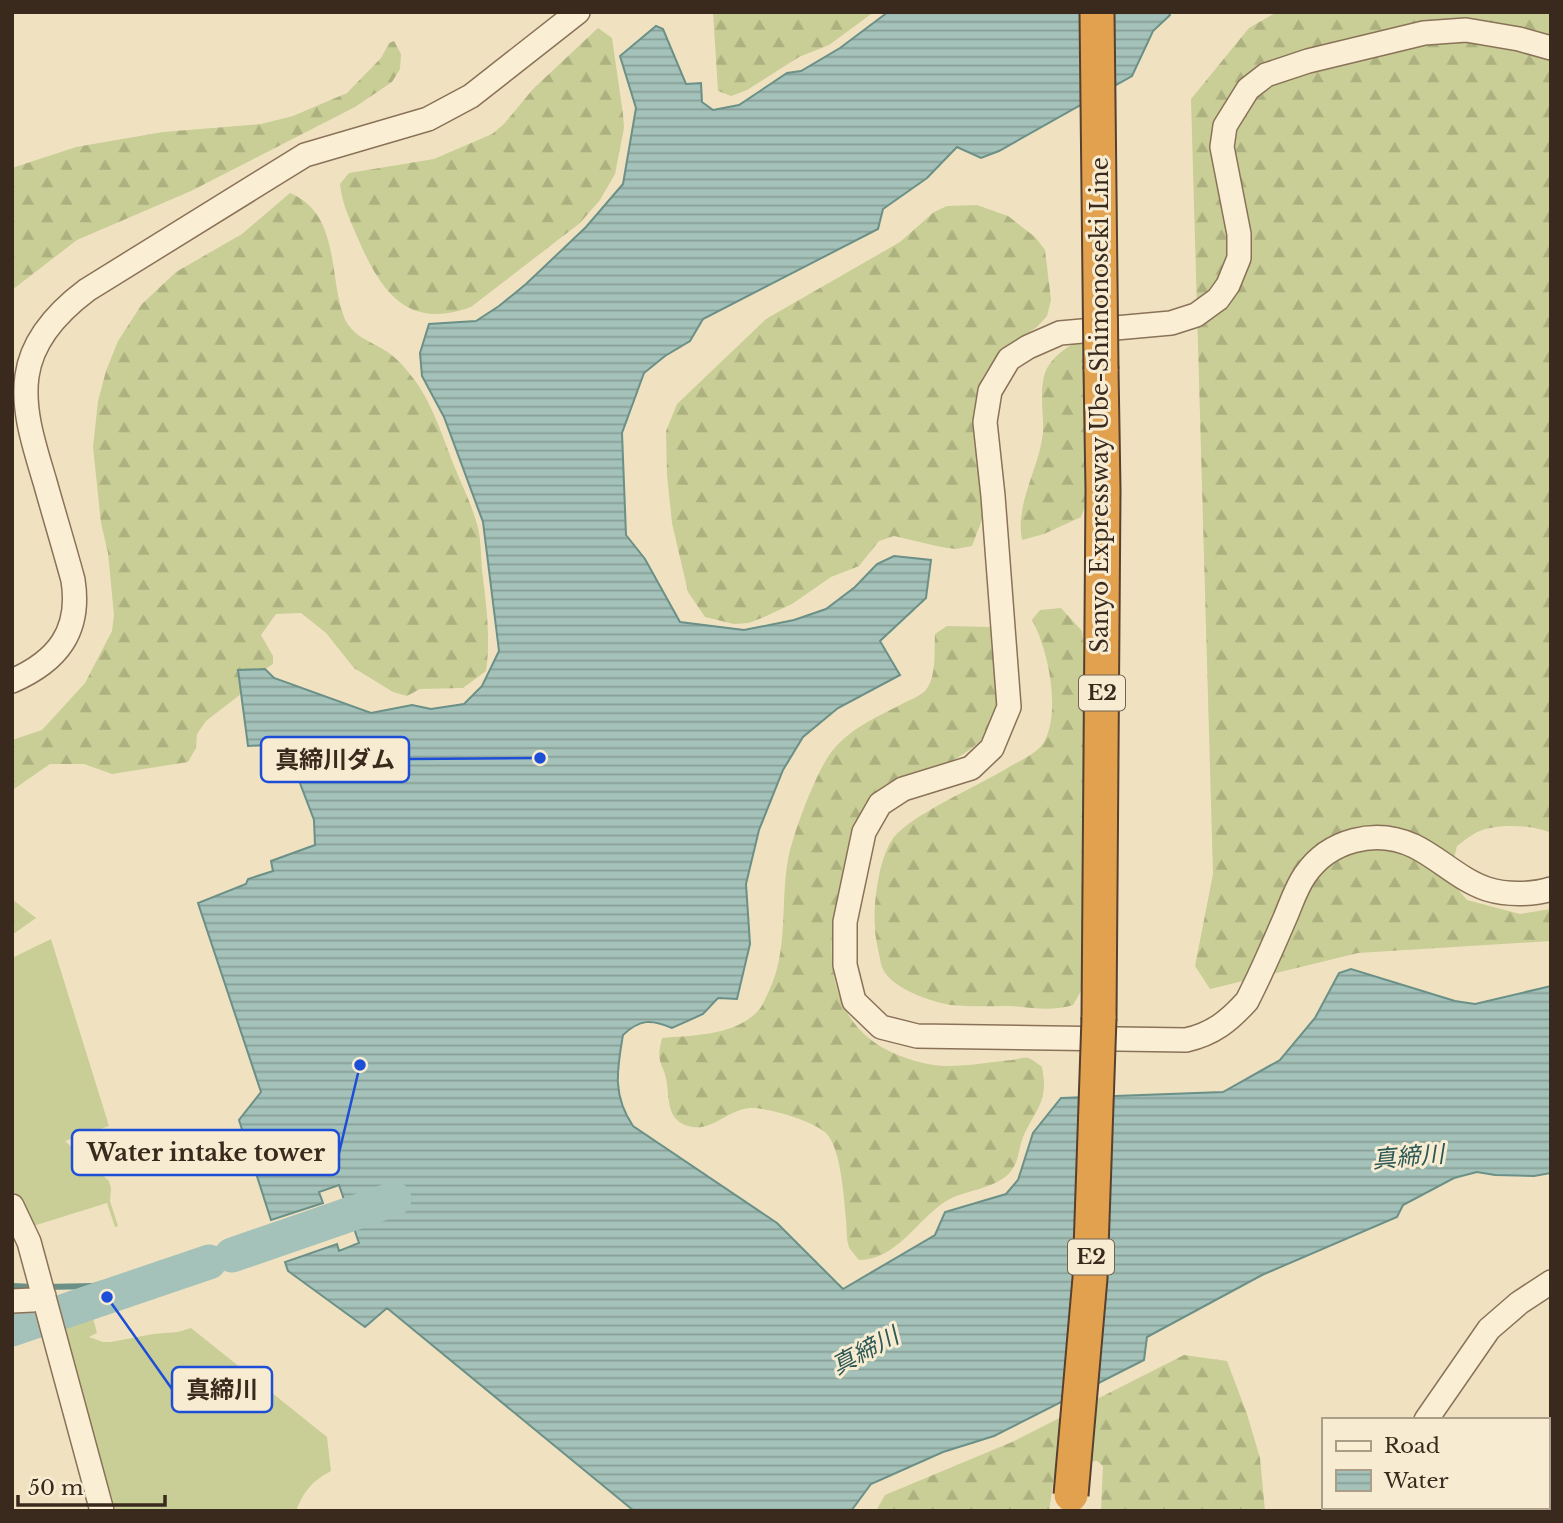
<svg xmlns="http://www.w3.org/2000/svg" width="1563" height="1523" font-family="'Libre Baskerville','Noto Sans JP',serif">
  <defs>
    <pattern id="forest-firs" width="22" height="20" patternUnits="userSpaceOnUse" patternTransform="scale(1.75)"><rect width="22" height="20" fill="#c8ce95"/><path d="M5 1l3.5 6h-7zM16 11l3.5 6h-7z" fill="#adb180"/></pattern>
    <pattern id="water-rules" width="6" height="5" patternUnits="userSpaceOnUse" patternTransform="scale(1.75)"><rect width="6" height="5" fill="#a4c2b9"/><path d="M0 2.5h6" fill="none" stroke="#879e96"/></pattern>
  </defs>
  <rect width="100%" height="100%" fill="#f0e2c1"/>
  <path fill="#c8ce95" d="M 51,939 L 109,1126 L 65,1141 L 109,1181 L 111,1188 L 110,1201 L 118,1226 L 115,1227 L 107,1203 L 30,1227 L 12,1187 L 12,958 Z
    M 93,1318 L 97,1333 L 89,1337 L 103,1342 L 111,1342 L 153,1334 L 178,1332 L 191,1328 L 327,1437 L 331,1471 C 312,1481 304,1491 296,1511 L 116,1511 L 61,1329 Z"/>
  <path fill="url(#forest-firs)" d="M 713,12 L 874,12 L 829,45 L 799,57 L 747,90 L 731,96 L 718,91 Z
    M 1277,12 L 1551,12 L 1551,833 C 1534,825 1498,823 1480,831 C 1472,834 1464,841 1457,846 L 1449,879 L 1467,900 L 1520,914 L 1551,909 L 1551,941 L 1358,953 L 1210,989 L 1195,966 L 1213,874 L 1191,99 L 1249,28 Z
    M 598,28 L 612,38 L 623,114 L 624,128 L 615,174 L 600,200 L 580,223 L 471,307 C 408,330 382,293 359,241 C 351,222 342,205 340,184 L 349,173 L 434,159 L 492,134 L 504,124 L 533,89 Z
    M 394,41 L 401,54 L 400,69 L 392,82 L 355,107 L 191,191 L 77,240 L 12,290 L 12,168 L 76,147 L 163,132 L 261,124 L 293,116 L 347,93 L 381,58 L 389,43 Z
    M 290,193 C 339,213 329,274 343,314 C 350,336 369,340 386,351 C 394,356 403,365 409,373 C 432,400 442,436 455,468 C 463,487 473,508 478,528 C 481,541 481,556 482,570 C 486,603 491,638 486,671 L 463,688 L 420,689 L 407,696 L 393,692 L 354,668 L 326,633 L 301,613 L 276,614 L 261,635 L 273,656 L 273,664 L 265,669 L 238,670 L 241,694 L 206,721 L 197,734 L 196,748 L 188,762 L 112,774 L 84,764 L 50,764 L 14,789 L 12,794 L 12,740 L 42,730 L 85,683 L 112,631 L 114,615 L 108,553 L 101,523 L 93,447 L 98,401 L 106,371 L 118,341 L 142,304 L 176,272 L 242,234 Z
    M 977,205 L 1008,216 L 1035,237 L 1045,250 L 1051,300 L 1047,316 L 1037,327 L 999,352 L 982,378 L 976,439 L 983,517 L 972,546 L 956,549 L 941,547 L 894,536 L 879,541 L 859,566 L 831,577 L 792,604 L 764,617 L 749,623 L 734,624 L 705,617 L 688,592 L 672,523 L 667,475 L 666,431 L 677,404 L 766,319 L 900,242 L 934,212 L 947,206 Z
    M 1081,341 L 1085,343 L 1085,506 L 1081,517 L 1044,534 L 1022,540 C 1015,503 1039,469 1043,433 C 1044,415 1039,390 1045,373 C 1050,359 1067,345 1081,341 Z
    M 1061,608 L 1082,631 L 1084,647 L 1083,976 L 1081,991 L 1073,1005 C 1051,1012 1031,1007 1009,1006 C 990,1006 971,1007 951,1005 C 931,1002 886,987 881,964 C 879,952 875,939 875,927 C 873,904 879,859 892,840 C 909,815 981,785 1009,767 C 1021,760 1041,752 1046,738 C 1060,707 1048,649 1032,620 L 1040,610 Z
    M 947,626 L 990,627 C 998,644 997,661 998,680 C 998,697 997,718 987,733 C 968,760 914,777 884,791 C 867,827 843,865 836,904 C 825,963 832,1024 891,1052 C 909,1060 929,1066 948,1066 C 969,1066 991,1062 1012,1060 C 1017,1059 1024,1057 1028,1058 C 1032,1059 1038,1064 1042,1067 C 1049,1102 1036,1108 1023,1137 C 1019,1147 1019,1159 1013,1168 C 1001,1189 966,1189 946,1201 C 917,1220 896,1260 859,1260 C 856,1256 851,1251 849,1247 C 846,1239 847,1228 846,1220 C 844,1198 841,1148 826,1133 C 814,1121 766,1107 750,1108 C 725,1110 711,1135 685,1125 C 668,1118 669,1101 667,1084 C 664,1062 655,1065 662,1038 C 694,1035 733,1036 757,1012 C 762,1007 765,999 768,993 C 789,951 780,904 788,859 C 794,831 812,784 826,760 C 842,732 875,718 902,704 C 909,700 920,696 925,691 C 937,678 934,651 935,634 Z
    M 12,899 L 36,918 L 12,935 Z
    M 1184,1355 L 1227,1361 L 1247,1414 L 1260,1458 L 1265,1511 L 1101,1511 L 1103,1466 L 1097,1461 L 1056,1464 L 1049,1511 L 876,1511 L 885,1495 L 1012,1442 Z"/>
  <path fill="url(#water-rules)" stroke="#6b9087" stroke-width="2" d="M 888,12 L 1168,12 L 1170,15 L 1153,31 L 1132,76 L 999,151 L 981,158 L 957,147 L 927,178 L 883,209 L 878,229 L 703,319 L 690,341 L 665,356 L 644,373 L 622,433 L 626,535 L 645,559 L 680,622 L 744,630 L 794,620 L 826,609 L 855,587 L 877,564 L 894,556 L 931,560 L 926,598 L 880,641 L 900,675 L 838,708 L 803,737 L 783,770 L 759,830 L 746,884 L 750,944 L 737,999 L 718,998 L 703,1014 L 672,1028 C 651,1019 640,1019 623,1035 C 617,1070 612,1095 633,1126 L 777,1223 L 843,1289 L 935,1235 L 945,1212 L 1006,1194 L 1018,1180 L 1033,1133 L 1061,1098 L 1223,1092 L 1280,1060 L 1315,1018 L 1339,973 L 1351,969 L 1455,1001 L 1475,1004 L 1551,986 L 1551,1173 L 1534,1176 L 1495,1175 L 1477,1172 L 1454,1178 L 1403,1205 L 1397,1217 L 1262,1275 L 1147,1337 L 1144,1360 L 994,1436 L 943,1452 L 871,1484 L 851,1511 L 634,1511 L 387,1308 L 365,1327 L 288,1271 L 285,1262 L 337,1244 L 339,1251 L 359,1243 L 339,1185 L 319,1192 L 323,1203 L 271,1220 L 239,1120 L 261,1092 L 198,903 L 246,884 L 248,879 L 273,871 L 271,861 L 315,845 L 314,820 L 285,744 L 248,746 L 238,670 L 265,669 L 274,678 L 371,713 L 412,705 L 431,709 L 464,704 L 482,686 L 499,651 L 483,522 L 444,417 L 422,376 L 420,353 L 429,324 L 476,321 L 499,306 L 526,284 L 586,227 L 623,184 L 636,108 L 620,56 L 656,26 L 663,29 L 686,84 L 701,83 L 702,102 L 713,110 L 739,105 L 787,73 L 801,71 L 840,48 Z"/>
  <g fill="none" stroke-linecap="round" stroke-linejoin="round">
    <path stroke="#6b9087" stroke-width="6" d="M 12,1286 L 35,1287
      M 46,1287 L 93,1286 L 103,1283 L 107,1297"/>
    <path stroke="#a4c2b9" stroke-width="35" d="M 232,1255 L 394,1199
      M 12,1329 L 209,1262"/>
    <g stroke="#8a7258" stroke-width="26">
      <path id="minor" d="M 1551,48 L 1519,39 L 1466,30 L 1424,33 L 1308,61 L 1266,75 L 1248,89 L 1225,126 L 1222,147 L 1239,234 L 1239,258 L 1228,285 L 1218,299 L 1196,315 L 1171,323 L 1060,333 L 1028,347 L 1009,359 L 990,391 L 985,422 L 993,496 L 1009,707 L 992,748 L 971,768 L 903,789 L 880,804 L 864,832 L 845,922 L 845,965 L 854,1001 L 881,1027 L 917,1036 L 1186,1040 C 1213,1034 1229,1021 1247,1001 C 1261,974 1273,946 1285,918 C 1291,904 1296,888 1305,875 C 1329,840 1375,828 1414,846 C 1439,858 1460,880 1487,889 C 1506,895 1532,895 1551,889
        M 12,681 C 58,661 81,631 73,580 C 64,547 54,514 45,482 C 35,448 22,411 27,376 C 32,339 59,311 87,290 L 305,155 L 428,119 L 471,96 L 578,12
        M 12,1206 L 29,1242 L 102,1511
        M 12,1301 L 32,1300 L 44,1296
        M 1426,1420 L 1489,1329 L 1519,1303 L 1551,1282
        M 1366,1511 L 1368,1507"/>
    </g>
    <g stroke="#57402d" stroke-width="37">
      <path id="highway" d="M 1099,1018 L 1103,490 L 1101,369"/>
    </g>
    <use href="#minor" stroke="#faefd5" stroke-width="23"/>
    <use href="#highway" stroke="#e2a14f" stroke-width="33"/>
    <g stroke="#57402d" stroke-width="37" stroke-linecap="butt">
      <path id="highway-bridge" d="M 1097,12 L 1101,369
        M 1071,1495 L 1090,1278 L 1099,1018"/>
    </g>
    <use href="#highway-bridge" stroke="#e2a14f" stroke-width="33"/>
  </g>
  <g text-anchor="middle" stroke-width="6" stroke-linejoin="round" paint-order="stroke">
    <g fill="#f7ecd1" stroke="#726453" stroke-width="2">
      <rect x="1079" y="675.5" width="46" height="35" rx="5"/>
      <rect x="1068" y="1239.5" width="46" height="35" rx="5"/>
    </g>
    <g font-size="21" font-weight="bold" fill="#392a1d">
      <text x="1102" y="700">E2</text>
      <text x="1091" y="1264">E2</text>
    </g>
    <g font-size="23" fill="#392a1d" stroke="#f7ecd1">
      <text transform="translate(1100 405) rotate(-90)" y="8">Sanyo Expressway Ube-Shimonoseki Line</text>
    </g>
    <g font-size="24" font-style="italic" fill="#2c5956" stroke="#f7ecd1">
      <text transform="translate(1408 1157) rotate(-5)" y="8">真締川</text>
      <text transform="translate(865 1351) rotate(-28)" y="8">真締川</text>
    </g>
  </g>
  <path fill="none" stroke="#1d4ed8" stroke-width="2.5" d="M540 758L409 759M360 1065L339 1153M107 1297L172 1389"/>
  <g fill="#1d4ed8" stroke="#f7ecd1" stroke-width="2.5">
    <circle cx="540" cy="758" r="7"/>
    <circle cx="360" cy="1065" r="7"/>
    <circle cx="107" cy="1297" r="7"/>
  </g>
  <g fill="#f7ecd1" stroke="#1d4ed8" stroke-width="2.5">
    <rect x="261" y="737" width="148" height="45" rx="7"/>
    <rect x="72" y="1130" width="267" height="45" rx="7"/>
    <rect x="172" y="1367" width="100" height="45" rx="7"/>
  </g>
  <g font-size="24" text-anchor="middle" font-weight="bold" fill="#392a1d">
    <text x="335" y="768">真締川ダム</text>
    <text x="206" y="1161">Water intake tower</text>
    <text x="222" y="1398">真締川</text>
  </g>
  <rect width="1563" height="1523" fill="none" stroke="#392a1d" stroke-width="28"/>
  <rect x="1322" y="1418" width="228" height="91" fill="#f7ecd1" stroke="#ab9e89" stroke-width="2"/>
  <rect x="1336" y="1441" width="35" height="10" fill="#faefd5" stroke="#ab9e89" stroke-width="2"/>
  <text x="1384" y="1453" font-size="21" fill="#392a1d">Road</text>
  <rect x="1336" y="1470" width="35" height="21" fill="url(#water-rules)" stroke="#ab9e89" stroke-width="2"/>
  <text x="1384" y="1488" font-size="21" fill="#392a1d">Water</text>
  <path d="M18 1495v10h147v-10" fill="none" stroke="#392a1d" stroke-width="3.5"/>
  <text x="28" y="1495" font-size="21" fill="#392a1d" stroke="#f7ecd1" stroke-width="5" paint-order="stroke">50 m</text>
</svg>
